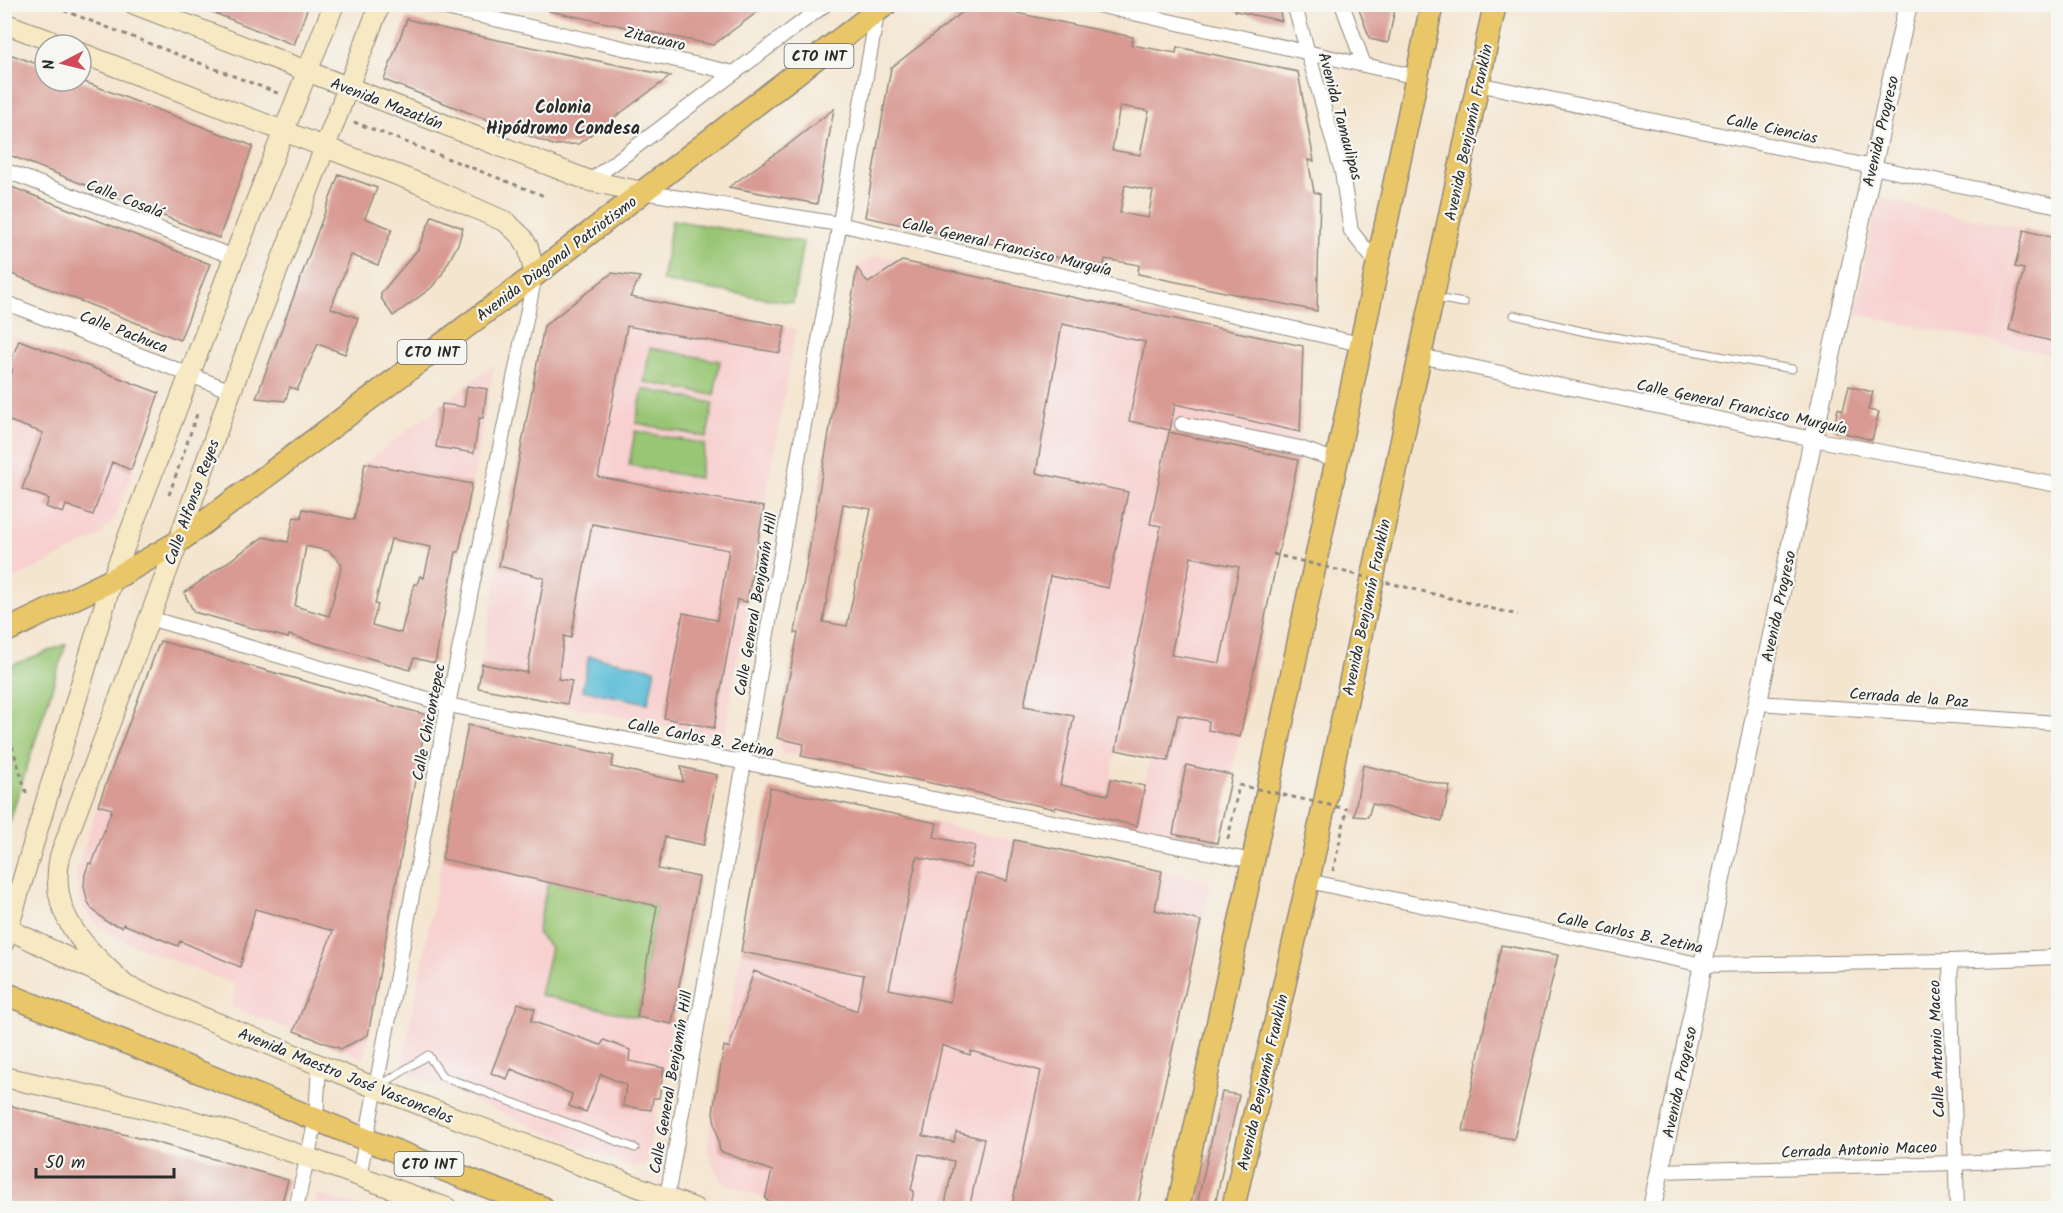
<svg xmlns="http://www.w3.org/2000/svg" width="2063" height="1213" font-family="Kalam,sans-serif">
  <rect width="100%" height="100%" fill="#f6f6f2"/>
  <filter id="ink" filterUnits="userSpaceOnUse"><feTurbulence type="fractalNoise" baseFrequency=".0167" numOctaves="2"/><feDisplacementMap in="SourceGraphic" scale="12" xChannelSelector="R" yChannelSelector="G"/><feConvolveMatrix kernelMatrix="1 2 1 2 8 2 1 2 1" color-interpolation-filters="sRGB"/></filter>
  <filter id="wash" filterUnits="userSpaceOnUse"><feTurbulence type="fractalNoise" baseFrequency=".008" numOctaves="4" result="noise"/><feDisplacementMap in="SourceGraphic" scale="24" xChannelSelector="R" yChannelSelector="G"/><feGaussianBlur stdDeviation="1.35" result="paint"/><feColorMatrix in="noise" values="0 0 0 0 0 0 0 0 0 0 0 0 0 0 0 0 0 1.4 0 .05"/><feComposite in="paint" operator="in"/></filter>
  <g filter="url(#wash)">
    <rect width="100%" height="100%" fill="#f4e5cf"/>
    <path fill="#f7d0cf" d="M 1877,198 L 2021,228 L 1993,342 L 1855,314 Z
      M 2022,228 L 2058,236 L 2058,356 L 1994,342 Z
      M 875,255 L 1303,346 L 1298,460 L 1217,843 L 1137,826 L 1150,757 L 1116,750 L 1103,819 L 904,778 L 919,707 L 887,700 L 873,771 L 782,753 L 777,738 L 798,633 L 933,663 L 954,565 L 827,444 L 857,268 Z
      M 612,273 L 623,276 L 625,274 L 634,276 L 638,281 L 634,290 L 633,298 L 784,325 L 784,327 L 796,329 L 724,737 L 476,688 L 499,566 L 544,578 L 589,338 L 543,329 L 544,326 Z
      M 4,333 L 163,392 L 115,517 L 101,535 L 5,584 Z
      M 495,364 L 459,552 L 352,532 L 365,463 Z
      M 104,787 L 273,846 L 255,909 L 333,931 L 333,1007 L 371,1021 L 364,1058 L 231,1007 L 236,985 L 110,935 L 92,922 L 80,900 L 76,872 Z
      M 889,813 L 1014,840 L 1008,875 L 1155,907 L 1162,871 L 1206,880 L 1211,884 L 1139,1208 L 790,1208 L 721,1182 L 707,1147 L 759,850 Z
      M 442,859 L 657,906 L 637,1017 L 672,1024 L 647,1163 L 634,1169 L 401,1070 Z
      M 318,1194 L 365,1208 L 314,1208 Z"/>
    <path fill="#99c675" stroke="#627850" stroke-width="1.5" d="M 672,220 L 803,242 L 793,303 L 662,281 Z
      M 650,348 L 720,361 L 714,395 L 644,382 Z
      M 643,389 L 713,403 L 707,437 L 636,423 Z
      M 635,431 L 705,444 L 699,478 L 629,465 Z
      M 66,644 L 5,836 L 5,668 Z
      M 548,882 L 657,906 L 637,1017 L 540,995 L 551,948 L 537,933 Z"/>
    <path fill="#59bcd7" stroke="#427481" stroke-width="1.5" d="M 589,656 L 655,669 L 648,703 L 582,690 Z"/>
    <g id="blocks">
      <path fill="#d89a92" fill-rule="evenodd" d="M 192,4 L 309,4 L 294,45 Z
        M 550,4 L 768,4 L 713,45 L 549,11 Z
        M 973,4 L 1133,37 L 1131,45 L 1176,53 L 1177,47 L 1298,72 L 1314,161 L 1308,160 L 1314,192 L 1320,194 L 1317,311 L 1138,274 L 1139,265 L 1105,259 L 1104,266 L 1079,262 L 865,217 L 891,68 ZM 1120,106 L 1149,111 L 1140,155 L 1112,150 ZM 1125,185 L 1153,191 L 1148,218 L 1120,213 Z
        M 1236,4 L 1278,4 L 1282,21 L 1235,11 Z
        M 1357,4 L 1396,4 L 1388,43 L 1370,39 Z
        M 407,19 L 445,29 L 671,76 L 578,144 L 553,145 L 384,80 Z
        M 4,52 L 45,67 L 45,81 L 82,81 L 253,146 L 219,238 L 4,153 Z
        M 834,109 L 817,204 L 729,187 L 789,144 Z
        M 339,174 L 377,188 L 365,218 L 392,229 L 378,265 L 351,255 L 331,308 L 358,318 L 345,354 L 318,344 L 297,390 L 290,387 L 285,401 L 256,398 Z
        M 4,184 L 210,264 L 180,340 L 4,271 Z
        M 432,216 L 463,228 L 458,244 L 441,276 L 431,288 L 393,316 L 381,298 L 381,293 L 418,249 Z
        M 2024,230 L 2058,239 L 2058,330 L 2055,342 L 2009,330 L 2024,269 L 2015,267 Z
        M 902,261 L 1303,346 L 1300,432 L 1175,404 L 1170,430 L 1129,421 L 1145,342 L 1062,324 L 1036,473 L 1128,492 L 1108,588 L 1050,576 L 1024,706 L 1074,716 L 1060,785 L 1108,795 L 1111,779 L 1145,786 L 1137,826 L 1056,807 L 1055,809 L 801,756 L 804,744 L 777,738 L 798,633 L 795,633 L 857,268 L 868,283 ZM 843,504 L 871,509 L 847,626 L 823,622 Z
        M 612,273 L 640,277 L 630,297 L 785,326 L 780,353 L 627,326 L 598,477 L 764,507 L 747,602 L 737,600 L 714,728 L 664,718 L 683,613 L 717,620 L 729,550 L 592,524 L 571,638 L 564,636 L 558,679 L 572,681 L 567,704 L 478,688 L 482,664 L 527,673 L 544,578 L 499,566 L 544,326 Z
        M 19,340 L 159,393 L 131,470 L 112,462 L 93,515 L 66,505 L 63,513 L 46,507 L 49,499 L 22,489 L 43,433 L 4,419 L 9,404 L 4,403 L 4,379 L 5,376 L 12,373 L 12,369 L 9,366 Z
        M 467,386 L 487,389 L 483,418 L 479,418 L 474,453 L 436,447 L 442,404 L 464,407 Z
        M 1849,386 L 1873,392 L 1868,410 L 1879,412 L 1872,440 L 1833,430 L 1838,408 L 1843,410 Z
        M 1169,432 L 1298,460 L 1240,737 L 1208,730 L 1209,721 L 1178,715 L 1168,761 L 1116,750 L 1161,526 L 1150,524 ZM 1191,557 L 1239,567 L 1220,663 L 1171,655 Z
        M 365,463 L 472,484 L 459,552 L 456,552 L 435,663 L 414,658 L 410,670 L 289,635 L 288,638 L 194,612 L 184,593 L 263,537 L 288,542 L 294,517 L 301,518 L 303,509 L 354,520 ZM 391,539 L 431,547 L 424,578 L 420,576 L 417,584 L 414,584 L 401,633 L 372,625 L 378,605 L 375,604 ZM 306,546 L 329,551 L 342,564 L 329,616 L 295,606 Z
        M 160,641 L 427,715 L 368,1035 L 341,1049 L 294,1031 L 333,931 L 255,909 L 240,967 L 180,941 L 178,946 L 123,924 L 122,927 L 107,922 L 92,909 L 87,900 L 84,886 L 85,874 L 89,863 L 92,864 L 112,809 L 98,805 Z
        M 468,725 L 614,756 L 611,767 L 683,782 L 681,767 L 717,775 L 704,845 L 665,837 L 658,869 L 699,877 L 672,1024 L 637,1017 L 657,906 L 442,859 Z
        M 1186,765 L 1232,775 L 1217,843 L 1173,834 Z
        M 1363,765 L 1450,786 L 1442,821 L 1372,804 L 1368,817 L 1354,816 Z
        M 770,788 L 937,823 L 934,837 L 975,846 L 970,868 L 917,857 L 889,989 L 950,1002 L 976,873 L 1007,881 L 1014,840 L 1162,871 L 1155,910 L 1201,921 L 1137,1209 L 1011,1209 L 1041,1071 L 971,1051 L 970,1055 L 942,1045 L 923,1136 L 954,1142 L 956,1132 L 984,1139 L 969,1209 L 944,1209 L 954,1161 L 919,1154 L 911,1190 L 914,1191 L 910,1209 L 790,1209 L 765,1199 L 772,1171 L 720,1151 L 713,1112 L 724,1046 L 729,1048 L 754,971 L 857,1011 L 864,975 L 741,952 Z
        M 1501,945 L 1558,955 L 1514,1139 L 1463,1131 Z
        M 518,1003 L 535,1009 L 531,1021 L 601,1045 L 604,1040 L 630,1050 L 629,1061 L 664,1068 L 659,1098 L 653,1098 L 651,1110 L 623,1106 L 626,1085 L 601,1074 L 586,1112 L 569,1106 L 572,1094 L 511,1069 L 507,1079 L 491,1073 Z
        M 1222,1092 L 1239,1095 L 1214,1209 L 1196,1209 Z
        M 4,1104 L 154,1142 L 288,1180 L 280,1209 L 4,1209 Z"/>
    </g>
  </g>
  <g filter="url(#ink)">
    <use href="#blocks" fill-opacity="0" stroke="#90887d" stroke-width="1.5"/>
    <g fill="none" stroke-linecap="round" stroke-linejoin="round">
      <g stroke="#90887d" stroke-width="9">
        <path id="service" d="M 1435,298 L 1464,303
          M 1514,315 L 1581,331 L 1792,369
          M 4,370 L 7,371
          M 381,1085 L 428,1055 L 442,1076 L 635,1148"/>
      </g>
      <g stroke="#90887d" stroke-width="16">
        <path id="minor" d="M 428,4 L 734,73
          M 1093,4 L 1417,77
          M 1294,4 L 1342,172 L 1351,231 L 1378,265
          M 1342,4 L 1364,65
          M 1478,84 L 2058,206
          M 4,170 L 234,257
          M 590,181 L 826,4
          M 643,192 L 839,224 L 1360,344
          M 4,302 L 231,391
          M 1420,356 L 1813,439 L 2058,485
          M 1182,424 L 1300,448 L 1337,461
          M 149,618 L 448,705 L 1253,861
          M 1758,703 L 2058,723
          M 1308,881 L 1703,965 L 1950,961 L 2058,957
          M 1950,961 L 1957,1208
          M 1660,1171 L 1956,1163 L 2058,1158
          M 359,1177 L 448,705 L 535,275
          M 296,1208 L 316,1119 L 319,1065
          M 665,1208 L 878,8"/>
      </g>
      <g stroke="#90887d" stroke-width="20">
        <path id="tertiary" d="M 1652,1208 L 1813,439 L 1908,4"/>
      </g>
      <g stroke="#90887d" stroke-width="22">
        <path id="secondary" d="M 134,4 L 590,181 L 643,192
          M 4,23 L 61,45
          M 81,53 L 423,185 L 506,222 L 522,237 L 528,247 L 535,275
          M 4,927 L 126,986 L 376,1088 L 694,1208
          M 4,942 L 112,580 L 234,257 L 334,4
          M 126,986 C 87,948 47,917 60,856 L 178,542 L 231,391 L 380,4
          M 4,1077 C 70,1092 136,1104 201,1123 C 284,1147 365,1179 447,1208"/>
      </g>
      <g stroke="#90887d" stroke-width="25">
        <path id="primary" d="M 4,632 L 112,580 L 178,542 L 535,275 L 886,4
          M 4,993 L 367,1140 L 543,1208
          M 1178,1208 L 1253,861 L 1432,4
          M 1233,1208 L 1308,881 L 1495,4"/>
      </g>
      <path stroke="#90887d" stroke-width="3" stroke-dasharray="4.5 4.5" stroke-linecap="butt" d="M 47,4 L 280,94
        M 354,122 L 547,197
        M 169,495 L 197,414
        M 4,720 L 27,795
        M 1228,839 L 1239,785
        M 1333,871 L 1347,809"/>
      <use href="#service" stroke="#fff" stroke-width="7"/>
      <use href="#minor" stroke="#fff" stroke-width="14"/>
      <use href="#tertiary" stroke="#fff" stroke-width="18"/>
      <use href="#secondary" stroke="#f6e9c3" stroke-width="20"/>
      <use href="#primary" stroke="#e9c769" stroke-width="22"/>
      <path stroke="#90887d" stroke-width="3" stroke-dasharray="4.5 4.5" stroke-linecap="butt" d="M 1273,554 L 1518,615
        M 1239,785 L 1347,809"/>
    </g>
  </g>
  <g text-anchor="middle" stroke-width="4.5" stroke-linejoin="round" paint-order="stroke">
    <g fill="#f6f6f2" stroke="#686867" stroke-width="1.5">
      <rect x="784.5" y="44" width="69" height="24" rx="4.5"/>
      <rect x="397.5" y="340" width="69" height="24" rx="4.5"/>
      <rect x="394.5" y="1152" width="69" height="24" rx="4.5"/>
    </g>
    <g font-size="15" font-weight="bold" fill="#2b2b2b">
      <text x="819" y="61">CTO INT</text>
      <text x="432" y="357">CTO INT</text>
      <text x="429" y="1169">CTO INT</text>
    </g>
    <g font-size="16" fill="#2b2b2b" stroke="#f6f6f2">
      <text transform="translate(655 38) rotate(13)" y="6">Zitacuaro</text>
      <text transform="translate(387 103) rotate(21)" y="6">Avenida Mazatlán</text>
      <text transform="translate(1341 116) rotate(75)" y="6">Avenida Tamaulipas</text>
      <text transform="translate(1772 128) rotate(12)" y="6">Calle Ciencias</text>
      <text transform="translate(1880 131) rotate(-77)" y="6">Avenida Progreso</text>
      <text transform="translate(1468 132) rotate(-78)" y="6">Avenida Benjamín Franklin</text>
      <text transform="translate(125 198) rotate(21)" y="6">Calle Cosalá</text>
      <text transform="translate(1007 246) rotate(13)" y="6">Calle General Francisco Murguía</text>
      <text transform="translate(556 258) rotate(-37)" y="6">Avenida Diagonal Patriotismo</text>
      <text transform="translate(124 331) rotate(21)" y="6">Calle Pachuca</text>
      <text transform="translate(1742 406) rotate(12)" y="6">Calle General Francisco Murguía</text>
      <text transform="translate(191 502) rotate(-70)" y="6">Calle Alfonso Reyes</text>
      <text transform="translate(755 604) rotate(-80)" y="6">Calle General Benjamín Hill</text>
      <text transform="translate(1778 606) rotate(-78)" y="6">Avenida Progreso</text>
      <text transform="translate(1366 607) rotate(-78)" y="6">Avenida Benjamín Franklin</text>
      <text transform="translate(1909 697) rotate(4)" y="6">Cerrada de la Paz</text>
      <text transform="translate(428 722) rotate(-79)" y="6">Calle Chicontepec</text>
      <text transform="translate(701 737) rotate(11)" y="6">Calle Carlos B. Zetina</text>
      <text transform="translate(1630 932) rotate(12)" y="6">Calle Carlos B. Zetina</text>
      <text transform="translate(1936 1049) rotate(-92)" y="6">Calle Antonio Maceo</text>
      <text transform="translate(346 1075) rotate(22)" y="6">Avenida Maestro José Vasconcelos</text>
      <text transform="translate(670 1082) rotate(-80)" y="6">Calle General Benjamín Hill</text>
      <text transform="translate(1262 1082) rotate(-77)" y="6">Avenida Benjamín Franklin</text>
      <text transform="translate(1679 1082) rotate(-78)" y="6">Avenida Progreso</text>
      <text transform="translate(1859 1149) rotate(-2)" y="6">Cerrada Antonio Maceo</text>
    </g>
    <g font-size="18" font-weight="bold" fill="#2b2b2b" stroke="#f6f6f2">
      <text x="563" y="113">Colonia<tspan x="563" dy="21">Hipódromo Condesa</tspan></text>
    </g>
  </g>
  <rect width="2063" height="1213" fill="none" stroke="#f6f6f2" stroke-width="24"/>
  <g transform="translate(63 63) rotate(263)"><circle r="28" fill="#f6f6f2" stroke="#a5a5a2" stroke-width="1.5"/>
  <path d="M0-4.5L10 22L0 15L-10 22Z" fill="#d1495b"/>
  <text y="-9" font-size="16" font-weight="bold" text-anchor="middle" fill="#2b2b2b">N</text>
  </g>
  <path d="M36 1168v9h138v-9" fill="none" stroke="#2b2b2b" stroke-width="3"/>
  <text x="45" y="1168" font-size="18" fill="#2b2b2b" stroke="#f6f6f2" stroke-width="4.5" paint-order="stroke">50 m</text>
</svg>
